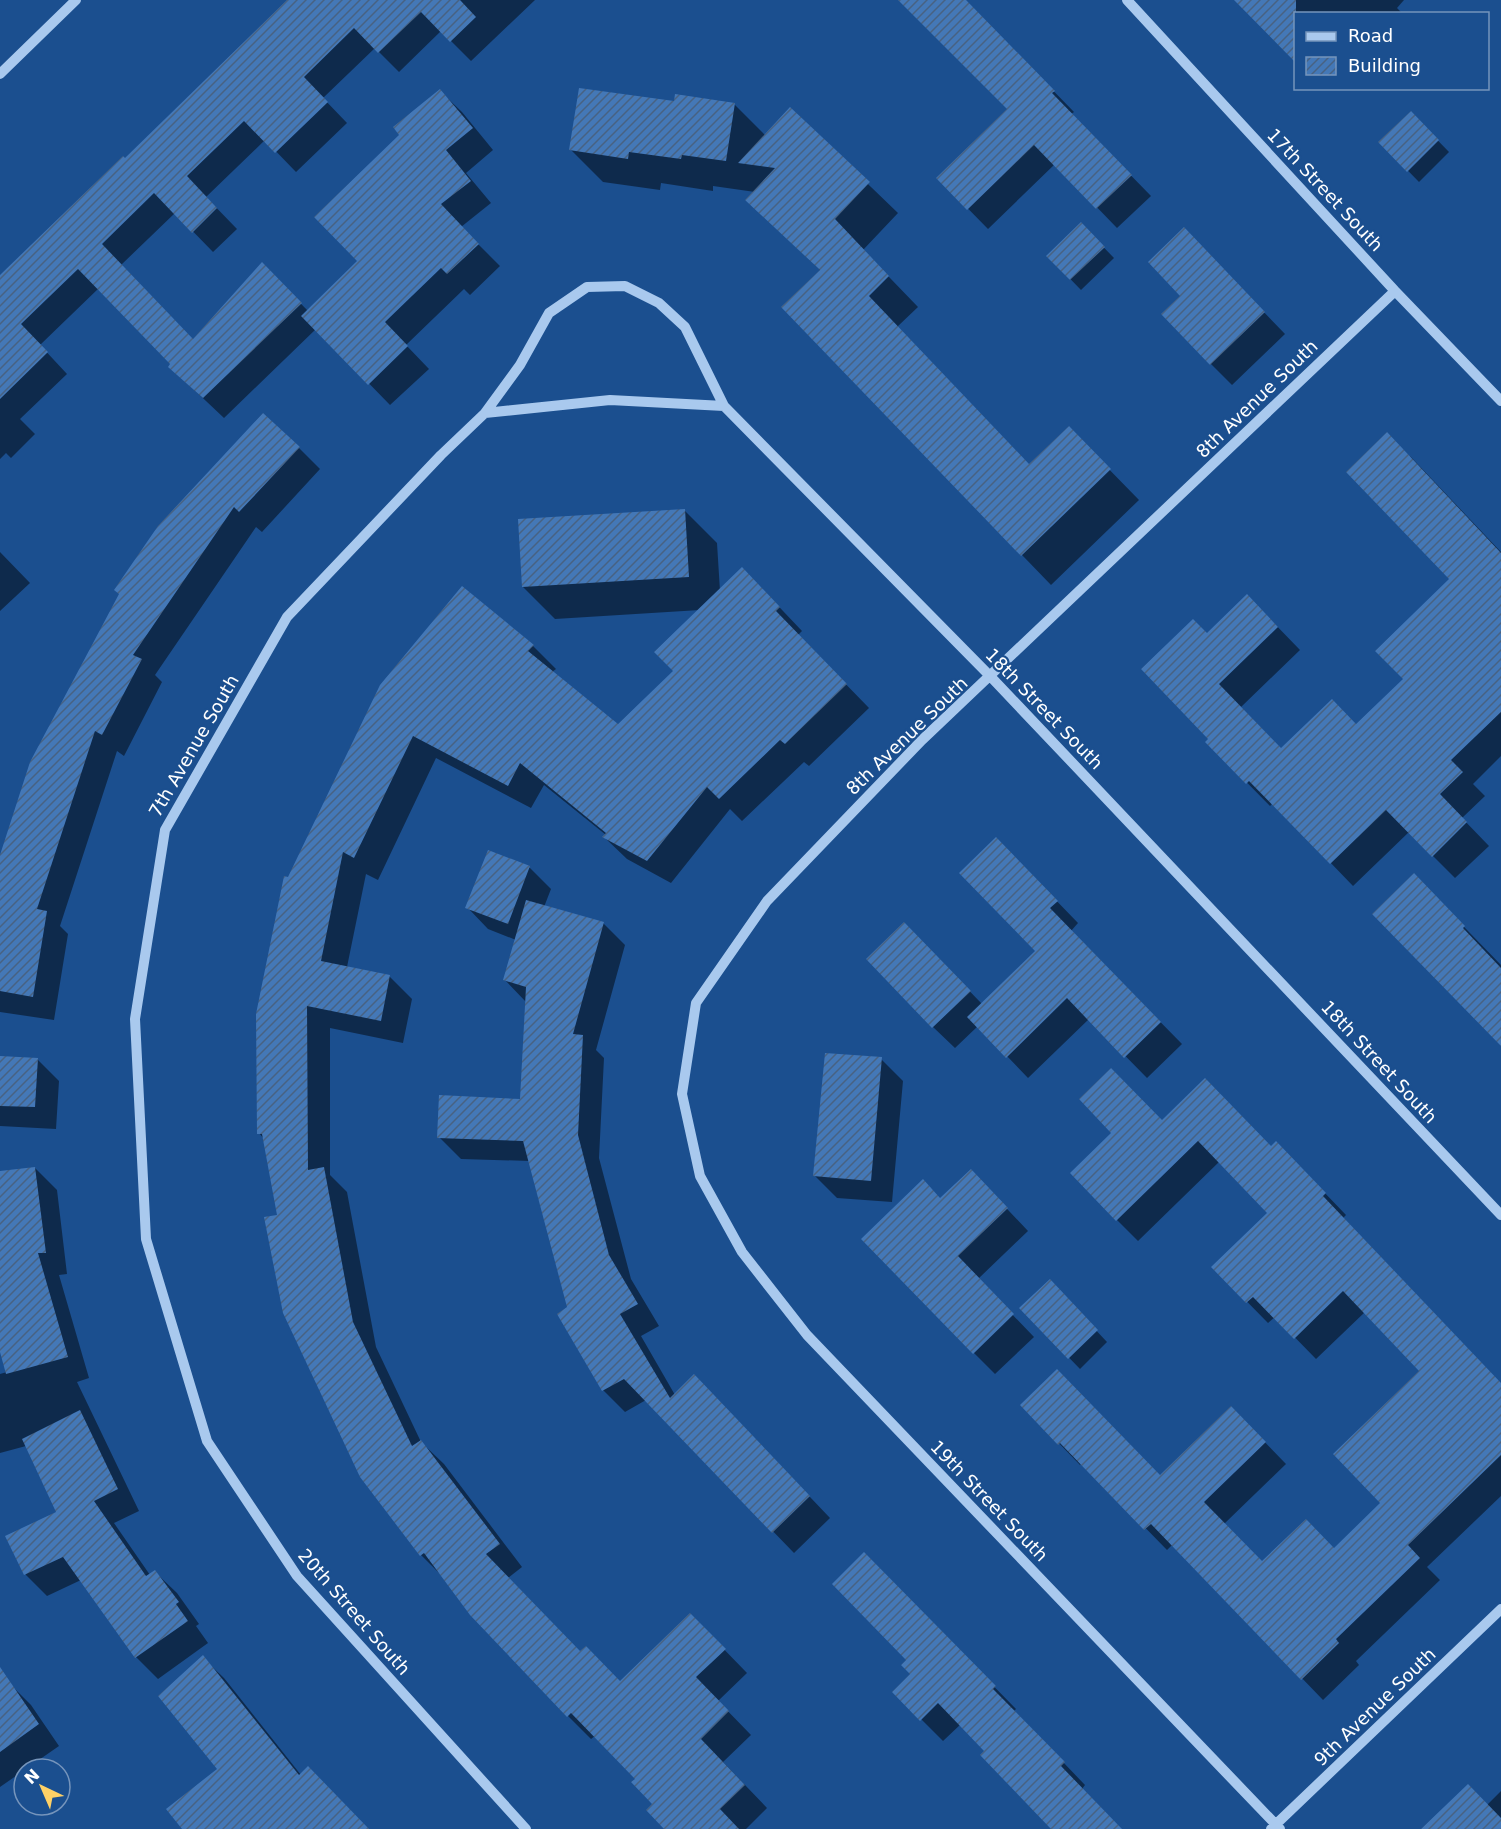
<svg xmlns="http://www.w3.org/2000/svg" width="1501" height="1829" font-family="'DejaVu Sans',sans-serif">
  <defs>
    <pattern id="building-hatch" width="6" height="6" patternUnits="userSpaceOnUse" patternTransform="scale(1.5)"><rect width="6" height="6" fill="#4478b7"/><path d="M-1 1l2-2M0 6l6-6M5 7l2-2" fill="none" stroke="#486282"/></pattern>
  </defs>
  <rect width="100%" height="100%" fill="#1b4f8f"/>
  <path fill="#0007" d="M 289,0 L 535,0 L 471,61 L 441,31 L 399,72 L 375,48 L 323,98 L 347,123 L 296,172 L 265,140 L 206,197 L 237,229 L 213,252 L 175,213 L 121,265 L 193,340 L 262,264 L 308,311 L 359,261 L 401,135 L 440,91 L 462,112 L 493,150 L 466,173 L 491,203 L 461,227 L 500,266 L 470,295 L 464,289 L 406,345 L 429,369 L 390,405 L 316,329 L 224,418 L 170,367 L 172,364 L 99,288 L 40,345 L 67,374 L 20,419 L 35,434 L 11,458 L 6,453 L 0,459 L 0,277 L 125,160 Z
    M 899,0 L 965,0 L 1074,112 L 1071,114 L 1151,196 L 1117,228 L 1055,164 L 988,229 L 938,178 L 1009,109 Z
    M 1260,0 L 1404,0 L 1397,8 L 1403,14 L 1296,14 Z
    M 676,103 L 734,104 L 765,135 L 790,109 L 898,213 L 863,250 L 918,307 L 897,327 L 1030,466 L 1098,458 L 1139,500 L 1051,585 L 783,307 L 821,271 L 747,200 L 755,192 L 713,186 L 713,191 L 661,183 L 660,190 L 603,182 L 571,150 Z
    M 1411,113 L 1449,152 L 1419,182 L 1380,142 Z
    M 1081,224 L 1114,258 L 1081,290 L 1048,256 Z
    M 1205,251 L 1285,334 L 1232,385 L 1211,364 L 1182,296 Z
    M 299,448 L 320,469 L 262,532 L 256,527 L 155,675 L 162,682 L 124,756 L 117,751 L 60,926 L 68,934 L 54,1020 L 0,1012 L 0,858 L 120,595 Z
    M 1410,456 L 1501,552 L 1501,756 L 1473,784 L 1485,796 L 1462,818 L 1489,846 L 1455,878 L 1409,832 L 1353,886 L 1273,803 L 1270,806 L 1207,742 L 1210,739 L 1207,635 L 1270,619 L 1300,650 L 1241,707 L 1281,749 L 1357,726 L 1405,679 L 1452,579 Z
    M 685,511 L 717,543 L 720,591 L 765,592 L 802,631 L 798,635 L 869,708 L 809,766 L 804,762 L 742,821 L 730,809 L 671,883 L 627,859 L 604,837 L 606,835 L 544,785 L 531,808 L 436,758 L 378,880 L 366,874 L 347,967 L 389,976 L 412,999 L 403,1043 L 330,1028 L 330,1175 L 347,1192 L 376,1347 L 421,1442 L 444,1464 L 522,1567 L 508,1578 L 580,1653 L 620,1682 L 713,1638 L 747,1673 L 718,1701 L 751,1735 L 723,1762 L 767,1808 L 746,1829 L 667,1829 L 654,1804 L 637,1779 L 595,1736 L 591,1739 L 568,1716 L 472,1614 L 444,1578 L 421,1555 L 279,1216 L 264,1139 L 259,1133 L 289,879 L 381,685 L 533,646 L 556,669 L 552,672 L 618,726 L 675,671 L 700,610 L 555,619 L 523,587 Z
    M 0,552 L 30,583 L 0,611 Z
    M 488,852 L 530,868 L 551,889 L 544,907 L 603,923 L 625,945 L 596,1050 L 604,1058 L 599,1158 L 631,1279 L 659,1326 L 641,1336 L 675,1395 L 716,1398 L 830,1518 L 794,1553 L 646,1400 L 625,1412 L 603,1390 L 559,1314 L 568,1308 L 530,1161 L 461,1159 L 439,1137 L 522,1101 L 526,1002 L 505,980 L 516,940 L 488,929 L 467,907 Z
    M 1018,861 L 1078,923 L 1071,931 L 1182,1044 L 1147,1078 L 1089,1019 L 1028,1078 L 978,1026 L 955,1048 L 933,1027 L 926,946 L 982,1004 L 1037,951 Z
    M 1434,896 L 1501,965 L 1501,1044 Z
    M 0,1058 L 37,1059 L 59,1081 L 56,1129 L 0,1126 Z
    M 881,1059 L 903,1081 L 892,1202 L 837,1198 L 815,1176 Z
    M 1162,1122 L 1272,1148 L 1297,1164 L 1346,1215 L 1343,1218 L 1499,1382 L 1501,1389 L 1501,1496 L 1427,1567 L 1440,1580 L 1356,1661 L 1359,1665 L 1323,1700 L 1173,1544 L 1167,1550 L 1082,1463 L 1080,1465 L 1022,1405 L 1160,1477 L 1252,1429 L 1286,1464 L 1224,1524 L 1262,1563 L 1334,1550 L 1382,1503 L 1421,1371 L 1365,1312 L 1316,1359 L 1275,1317 L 1268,1323 L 1213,1267 L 1269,1213 L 1220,1161 L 1138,1241 L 1117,1220 Z
    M 35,1168 L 57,1190 L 67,1274 L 59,1275 L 89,1378 L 77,1382 L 139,1511 L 114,1523 L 150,1575 L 155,1572 L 177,1593 L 199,1624 L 196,1626 L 208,1643 L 158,1679 L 136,1657 L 81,1580 L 47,1596 L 26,1575 L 7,1537 L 58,1512 L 26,1446 L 0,1453 L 0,1374 L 7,1372 L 0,1346 L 0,1173 Z
    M 992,1193 L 1028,1231 L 978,1279 L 1034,1337 L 995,1374 L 974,1353 L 941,1199 Z
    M 1060,1292 L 1107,1342 L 1080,1369 L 1021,1308 Z
    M 864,1554 L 1016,1709 L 1014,1711 L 1085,1785 L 1082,1789 L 1121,1829 L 1053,1829 L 986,1751 L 961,1724 L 943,1741 L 894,1692 L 912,1674 Z
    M 203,1658 L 224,1678 L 301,1775 L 368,1829 L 184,1829 L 219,1769 Z
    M 10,1684 L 31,1705 L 59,1746 L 0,1787 L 0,1692 Z
    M 1501,1791 L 1501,1829 L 1440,1829 L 1487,1805 Z"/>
  <path fill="url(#building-hatch)" d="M 287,0 L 460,0 L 476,17 L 450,42 L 421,12 L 378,53 L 354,28 L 304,77 L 328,102 L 275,153 L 244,121 L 187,176 L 217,208 L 192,233 L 154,193 L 102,244 L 193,339 L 262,262 L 302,303 L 203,398 L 168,367 L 170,364 L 78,269 L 21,324 L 48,352 L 0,399 L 0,275 L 123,156 L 125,158 Z
    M 898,0 L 966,0 L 1055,91 L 1052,93 L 1132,175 L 1096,209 L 1034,145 L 967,210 L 936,178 L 1007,109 Z
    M 1234,0 L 1296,0 L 1296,63 Z
    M 579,88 L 674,101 L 675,94 L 735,103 L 726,161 L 682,155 L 681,159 L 629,152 L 628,159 L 569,150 Z
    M 440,89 L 473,128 L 446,150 L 471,181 L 441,204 L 479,244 L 447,274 L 441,268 L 385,322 L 408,346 L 368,385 L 301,316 L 357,261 L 314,217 L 399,135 L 393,127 Z
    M 790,107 L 870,182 L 835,219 L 889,276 L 869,296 L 1029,464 L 1069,426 L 1111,469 L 1021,556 L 781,307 L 820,270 L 745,200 L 775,168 L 738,163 Z
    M 1411,111 L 1439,140 L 1407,172 L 1378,142 Z
    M 1081,222 L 1105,247 L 1070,280 L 1046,256 Z
    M 1184,227 L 1265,312 L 1210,365 L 1161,314 L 1180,296 L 1148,262 Z
    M 263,413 L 300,447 L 239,512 L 234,507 L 133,655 L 142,659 L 102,735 L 95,731 L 37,909 L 47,911 L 33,997 L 0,991 L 0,855 L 30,762 L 119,594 L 114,590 L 158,526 Z
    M 1387,432 L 1501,553 L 1501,712 L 1451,760 L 1463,772 L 1440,794 L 1467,822 L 1432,857 L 1386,810 L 1330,864 L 1249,781 L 1246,784 L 1205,742 L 1208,739 L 1141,669 L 1193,619 L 1207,633 L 1247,594 L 1278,627 L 1219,684 L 1281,748 L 1332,699 L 1356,724 L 1403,679 L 1375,651 L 1449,579 L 1346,472 Z
    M 685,509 L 689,577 L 522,587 L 518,519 Z
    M 742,567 L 780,607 L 776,611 L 847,684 L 785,744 L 780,740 L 719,799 L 707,787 L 647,861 L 602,837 L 606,833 L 520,763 L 508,786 L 413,736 L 354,858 L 343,852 L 321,961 L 390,975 L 381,1021 L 307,1006 L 308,1170 L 324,1167 L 353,1322 L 412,1446 L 421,1440 L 500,1544 L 486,1554 L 580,1651 L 586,1646 L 620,1681 L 690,1613 L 726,1649 L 696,1677 L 729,1711 L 701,1739 L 745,1785 L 720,1809 L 739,1829 L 664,1829 L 646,1810 L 652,1804 L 631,1782 L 635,1779 L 571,1713 L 567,1717 L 470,1615 L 424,1553 L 420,1556 L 360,1477 L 283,1313 L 264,1217 L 277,1215 L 262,1134 L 257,1134 L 256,1014 L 284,876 L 288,877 L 380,685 L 462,586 L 534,645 L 528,651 L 618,724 L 673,671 L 654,652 Z
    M 996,837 L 1058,901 L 1050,908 L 1161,1022 L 1124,1058 L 1067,998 L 1006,1058 L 967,1017 L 1035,951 L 959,873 Z
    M 488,850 L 530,866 L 508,924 L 465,908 Z
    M 1414,873 L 1465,926 L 1463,928 L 1501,968 L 1501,1046 L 1372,914 Z
    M 526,900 L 604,922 L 573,1034 L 583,1035 L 578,1135 L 609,1255 L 638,1304 L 620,1314 L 670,1398 L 694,1374 L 810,1496 L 772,1533 L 624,1379 L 602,1391 L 557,1314 L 567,1307 L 523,1141 L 437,1138 L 439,1095 L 520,1099 L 526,987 L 503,980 Z
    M 904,922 L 971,991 L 932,1028 L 866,959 Z
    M 825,1053 L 882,1057 L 871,1181 L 813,1176 Z
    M 0,1056 L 38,1058 L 35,1107 L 0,1106 Z
    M 1111,1068 L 1162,1120 L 1205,1078 L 1271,1146 L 1276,1141 L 1326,1193 L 1323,1196 L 1501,1383 L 1501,1455 L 1408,1545 L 1420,1558 L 1336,1639 L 1339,1643 L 1301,1680 L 1151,1524 L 1144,1530 L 1060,1443 L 1058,1445 L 1020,1405 L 1057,1369 L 1160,1475 L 1231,1406 L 1266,1442 L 1204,1502 L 1262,1561 L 1306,1519 L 1334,1548 L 1380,1503 L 1333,1454 L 1419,1371 L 1343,1291 L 1294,1339 L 1253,1297 L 1246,1303 L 1211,1267 L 1267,1213 L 1198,1141 L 1116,1221 L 1070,1173 L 1111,1133 L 1079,1099 Z
    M 35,1167 L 46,1253 L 38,1253 L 68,1357 L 6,1374 L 0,1352 L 0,1171 Z
    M 971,1169 L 1008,1208 L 958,1256 L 1014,1314 L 973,1354 L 861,1239 L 923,1179 L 940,1198 Z
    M 1050,1279 L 1098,1330 L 1068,1359 L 1019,1308 Z
    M 80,1410 L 118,1489 L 94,1501 L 146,1576 L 155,1570 L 179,1602 L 176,1604 L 188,1621 L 135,1658 L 63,1557 L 24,1575 L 5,1536 L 56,1512 L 22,1439 Z
    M 864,1552 L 996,1686 L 993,1689 L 1065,1762 L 1061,1766 L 1122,1829 L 1051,1829 L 980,1755 L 984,1751 L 938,1703 L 920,1721 L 892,1692 L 910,1674 L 901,1665 L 906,1660 L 832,1584 Z
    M 203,1655 L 299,1775 L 308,1766 L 369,1829 L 182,1829 L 166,1809 L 217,1769 L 158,1696 Z
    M 0,1667 L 39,1724 L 0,1752 Z
    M 1468,1784 L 1501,1818 L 1501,1829 L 1421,1829 Z"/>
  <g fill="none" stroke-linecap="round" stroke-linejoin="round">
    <path stroke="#a9c9ee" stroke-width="10" d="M 1127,0 L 1395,291 L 1501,401
      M 0,74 L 76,0
      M 485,413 L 610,400 L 724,406 L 991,677 L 1501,1215
      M 526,1829 L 297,1576 L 207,1441 L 146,1239 L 135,1019 L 165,830 L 287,617 L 441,455 L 485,413 L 520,365 L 549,313 L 587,287 L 625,286 L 659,303 L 685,327 L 724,406
      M 1271,1829 L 1501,1609
      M 1280,1829 L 807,1335 L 742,1252 L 700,1176 L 682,1094 L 696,1003 L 767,901 L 922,740 L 1395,291"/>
  </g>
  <g text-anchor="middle" stroke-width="4.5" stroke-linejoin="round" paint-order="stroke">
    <g font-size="18" fill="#fff" stroke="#1b4f8f">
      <text transform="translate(1325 190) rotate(47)" y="6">17th Street South</text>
      <text transform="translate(1257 399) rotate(-44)" y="6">8th Avenue South</text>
      <text transform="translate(1044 709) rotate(46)" y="6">18th Street South</text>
      <text transform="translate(907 736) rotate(-44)" y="6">8th Avenue South</text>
      <text transform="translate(194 746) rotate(-60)" y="6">7th Avenue South</text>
      <text transform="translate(1379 1062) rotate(47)" y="6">18th Street South</text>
      <text transform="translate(989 1501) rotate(46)" y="6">19th Street South</text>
      <text transform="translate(354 1612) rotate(49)" y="6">20th Street South</text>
      <text transform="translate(1375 1707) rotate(-44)" y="6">9th Avenue South</text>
    </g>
  </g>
  <rect x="1294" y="12" width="195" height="78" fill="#1b4f8f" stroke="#7695bc" stroke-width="1.5"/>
  <rect x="1306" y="32" width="30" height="9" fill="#a9c9ee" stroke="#7695bc" stroke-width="1.5"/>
  <text x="1348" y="42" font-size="18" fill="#ffffff">Road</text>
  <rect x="1306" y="57" width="30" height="18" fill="url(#building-hatch)" stroke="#7695bc" stroke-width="1.5"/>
  <text x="1348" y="72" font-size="18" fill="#ffffff">Building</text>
  <g transform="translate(42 1787) rotate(316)"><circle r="28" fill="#1b4f8f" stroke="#7695bc" stroke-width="1.5"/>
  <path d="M0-4.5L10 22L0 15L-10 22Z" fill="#ffd166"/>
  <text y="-9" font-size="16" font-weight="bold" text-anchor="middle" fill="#ffffff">N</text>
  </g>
</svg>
